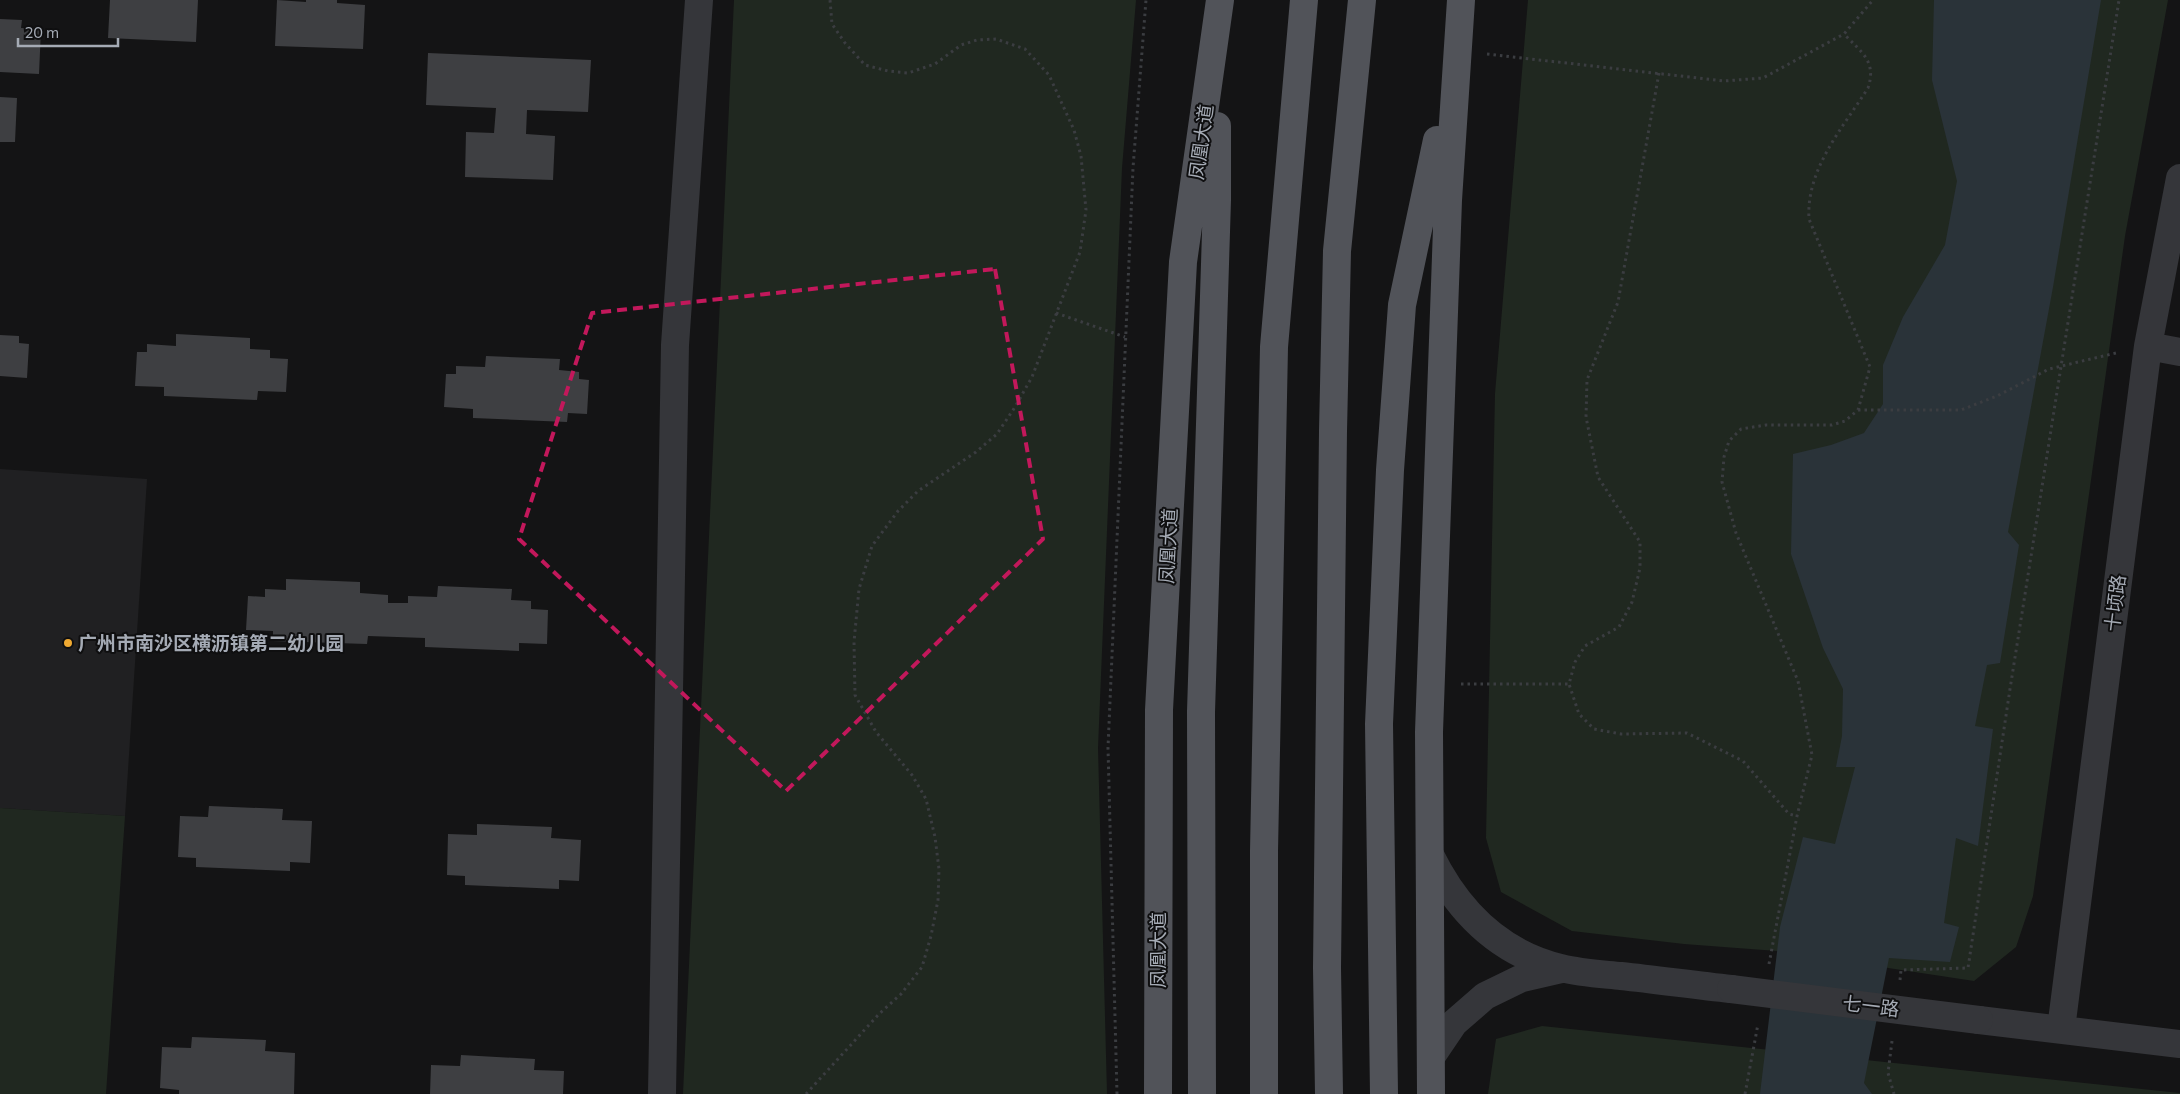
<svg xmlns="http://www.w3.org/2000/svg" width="2180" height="1094" font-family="Commissioner,'Noto Sans SC',sans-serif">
  <rect width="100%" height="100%" fill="#141415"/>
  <path fill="#202022" d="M 0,469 L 147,479 L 125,816 L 0,808 Z"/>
  <path fill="#202820" d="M 734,0 L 1136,0 L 1122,168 L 1098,748 L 1107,1094 L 683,1094 Z
    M 1528,0 L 2168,0 L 2125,236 L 2033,896 L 2016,947 L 1974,981 L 1777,951 L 1684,944 L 1572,931 L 1501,892 L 1486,838 L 1495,394 Z
    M 0,808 L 125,816 L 106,1094 L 0,1094 Z
    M 1542,1026 L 2180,1093 L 2180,1094 L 1488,1094 L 1496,1039 Z"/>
  <path fill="#2a3339" d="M 1934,0 L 2101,0 L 2053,287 L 2008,532 L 2019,545 L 2000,663 L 1987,665 L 1975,726 L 1993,729 L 1978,846 L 1956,838 L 1944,923 L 1959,927 L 1950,962 L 1889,958 L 1864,1083 L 1872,1094 L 1760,1094 L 1780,927 L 1803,837 L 1835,844 L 1855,767 L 1836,767 L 1842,736 L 1843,689 L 1823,648 L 1791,554 L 1793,454 L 1831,445 L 1864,433 L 1883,404 L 1883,365 L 1903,317 L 1945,245 L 1957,181 L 1932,80 Z"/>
  <path fill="#3e3f42" d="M 110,0 L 198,0 L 196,42 L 108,38 Z
    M 277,0 L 306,2 L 306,0 L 337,0 L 337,3 L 365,5 L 363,49 L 275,46 Z
    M 0,19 L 22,20 L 21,28 L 41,29 L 39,74 L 0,72 Z
    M 428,53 L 591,60 L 588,112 L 527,110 L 526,134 L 555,136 L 553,180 L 465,177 L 466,132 L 494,133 L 496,108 L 426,105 Z
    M 0,97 L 17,98 L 15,142 L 0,142 Z
    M 176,334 L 250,338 L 250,349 L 270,350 L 270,358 L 288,359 L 286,392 L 258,391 L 257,400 L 164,396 L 164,387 L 135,386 L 137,352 L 147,352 L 147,344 L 176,346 Z
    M 0,335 L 19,336 L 19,343 L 29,344 L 27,378 L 0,376 Z
    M 486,356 L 560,359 L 559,370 L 579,372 L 579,379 L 589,380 L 587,414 L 568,413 L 567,422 L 473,418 L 473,409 L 444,407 L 446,374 L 456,374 L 456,366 L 485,367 Z
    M 286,579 L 360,582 L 360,593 L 388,595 L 388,603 L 408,603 L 408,596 L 437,597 L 438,586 L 512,589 L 511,600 L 531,601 L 531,609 L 548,610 L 547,644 L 519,643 L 519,651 L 425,647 L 425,638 L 397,637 L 368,636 L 367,644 L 273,641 L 273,631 L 246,630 L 248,596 L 265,597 L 265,589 L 286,590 Z
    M 209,806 L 283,809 L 282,820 L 312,821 L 310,863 L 290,862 L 290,871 L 196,867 L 196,858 L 178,857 L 180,816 L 208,817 Z
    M 477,824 L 552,827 L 551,838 L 581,840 L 579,881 L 559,880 L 559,889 L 465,885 L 465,876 L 447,875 L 448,834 L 477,835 Z
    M 192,1037 L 266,1040 L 265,1051 L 295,1053 L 294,1094 L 179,1094 L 179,1090 L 160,1088 L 162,1047 L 191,1048 Z
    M 461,1055 L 535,1059 L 534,1070 L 564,1071 L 563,1094 L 430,1094 L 431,1065 L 460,1066 Z"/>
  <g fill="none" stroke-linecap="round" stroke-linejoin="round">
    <path stroke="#3b3d41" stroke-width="3" stroke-dasharray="2.5 4" stroke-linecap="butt" d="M 1487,54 L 1724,81 L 1763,78 L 1844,34 L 1873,0
      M 1659,73 L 1618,302 L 1587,380 L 1586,417 L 1598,477 L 1640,542 L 1640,568 L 1632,602 L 1619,627 L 1585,646 L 1575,662 L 1569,684 L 1579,714 L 1594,729 L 1621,734 L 1687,733 L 1743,761 L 1789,814 L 1797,816
      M 1056,313 L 1125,337
      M 1858,410 L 1961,410 L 1997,396 L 2049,369 L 2116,353
      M 1461,684 L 1569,684
      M 1769,964 L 1797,816 L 1812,755 L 1798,681 L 1736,533 L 1722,482 L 1724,457 L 1729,441 L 1741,429 L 1766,425 L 1832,425 L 1845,421 L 1858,410 L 1870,367 L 1809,219 C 1806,169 1842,129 1868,88 C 1877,61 1861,52 1844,34
      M 1900,980 L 1901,970 L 1968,968 L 2010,689 L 2119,0
      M 1892,1041 L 1888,1073 L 1894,1094
      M 806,1094 L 879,1014 L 901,994 L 922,967 L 931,936 L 938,900 L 939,869 L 935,837 L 926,799 L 912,775 L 876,732 L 855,695 L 854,642 L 859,589 L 872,546 L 898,511 L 918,491 L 976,452 L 997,434 L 1015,407 L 1032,377 L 1080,252 L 1086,210 L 1081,156 L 1074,130 L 1049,75 L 1025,49 L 996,39 L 977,40 L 961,45 L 935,64 L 908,73 L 888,71 L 865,65 L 845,43 L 832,24 L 830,0
      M 1117,1094 L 1108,748 L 1133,168 L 1146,0
      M 1745,1094 L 1758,1024"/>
    <path stroke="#35363a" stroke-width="28" d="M 2148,346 L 2180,352
      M 1430,855 C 1457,910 1498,953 1561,968 C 1580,973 1601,974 1621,976 C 1658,980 1694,985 1731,989
      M 1979,1020 L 2180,1044
      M 2061,1029 L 2148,346 L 2180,178
      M 1431,1057 L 1454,1023 L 1485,996 L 1522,978 L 1561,969
      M 662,1094 L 675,345 L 699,0"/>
    <path stroke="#515359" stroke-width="28" d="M 1158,1094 L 1159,710 L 1183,262 L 1220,0
      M 1202,1094 L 1201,712 L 1217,200 L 1217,126
      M 1264,1094 L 1264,851 L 1274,347 L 1304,0
      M 1329,1094 L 1327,968 L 1333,431 L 1337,251 L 1362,0
      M 1384,1094 L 1379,724 L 1390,470 L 1402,305 L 1437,140
      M 1431,1094 L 1429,732 L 1448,200 L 1461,0"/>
    <path stroke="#35363a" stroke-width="28" d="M 1731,989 L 1979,1020"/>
  </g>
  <path fill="none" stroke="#c2185b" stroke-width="4" stroke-dasharray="10 6" stroke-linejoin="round" d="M 995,269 L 1043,539 L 786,791 L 519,539 L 592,313 Z"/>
  <circle fill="#efa932" stroke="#0f0f10" stroke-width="2" cx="68" cy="643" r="5"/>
  <g text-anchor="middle" stroke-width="4" stroke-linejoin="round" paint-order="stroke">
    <g font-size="19" fill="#a5abb5" stroke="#0f0f10">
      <text transform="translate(1201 142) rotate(-82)" y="7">凤凰大道</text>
      <text transform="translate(1168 546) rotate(-87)" y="7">凤凰大道</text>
      <text transform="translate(2115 603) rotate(-83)" y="7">十顷路</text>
      <text transform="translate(1158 950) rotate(-90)" y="7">凤凰大道</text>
      <text transform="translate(1871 1006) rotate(7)" y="7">七一路</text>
    </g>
    <g font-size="19" font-weight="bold" fill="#a5abb5" stroke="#0f0f10" text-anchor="start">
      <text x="78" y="650">广州市南沙区横沥镇第二幼儿园</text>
    </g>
  </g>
  <path d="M18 38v8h100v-8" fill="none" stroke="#a5abb5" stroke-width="2.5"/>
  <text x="25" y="38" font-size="15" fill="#a5abb5" stroke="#0f0f10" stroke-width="4" paint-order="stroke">20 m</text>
</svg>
